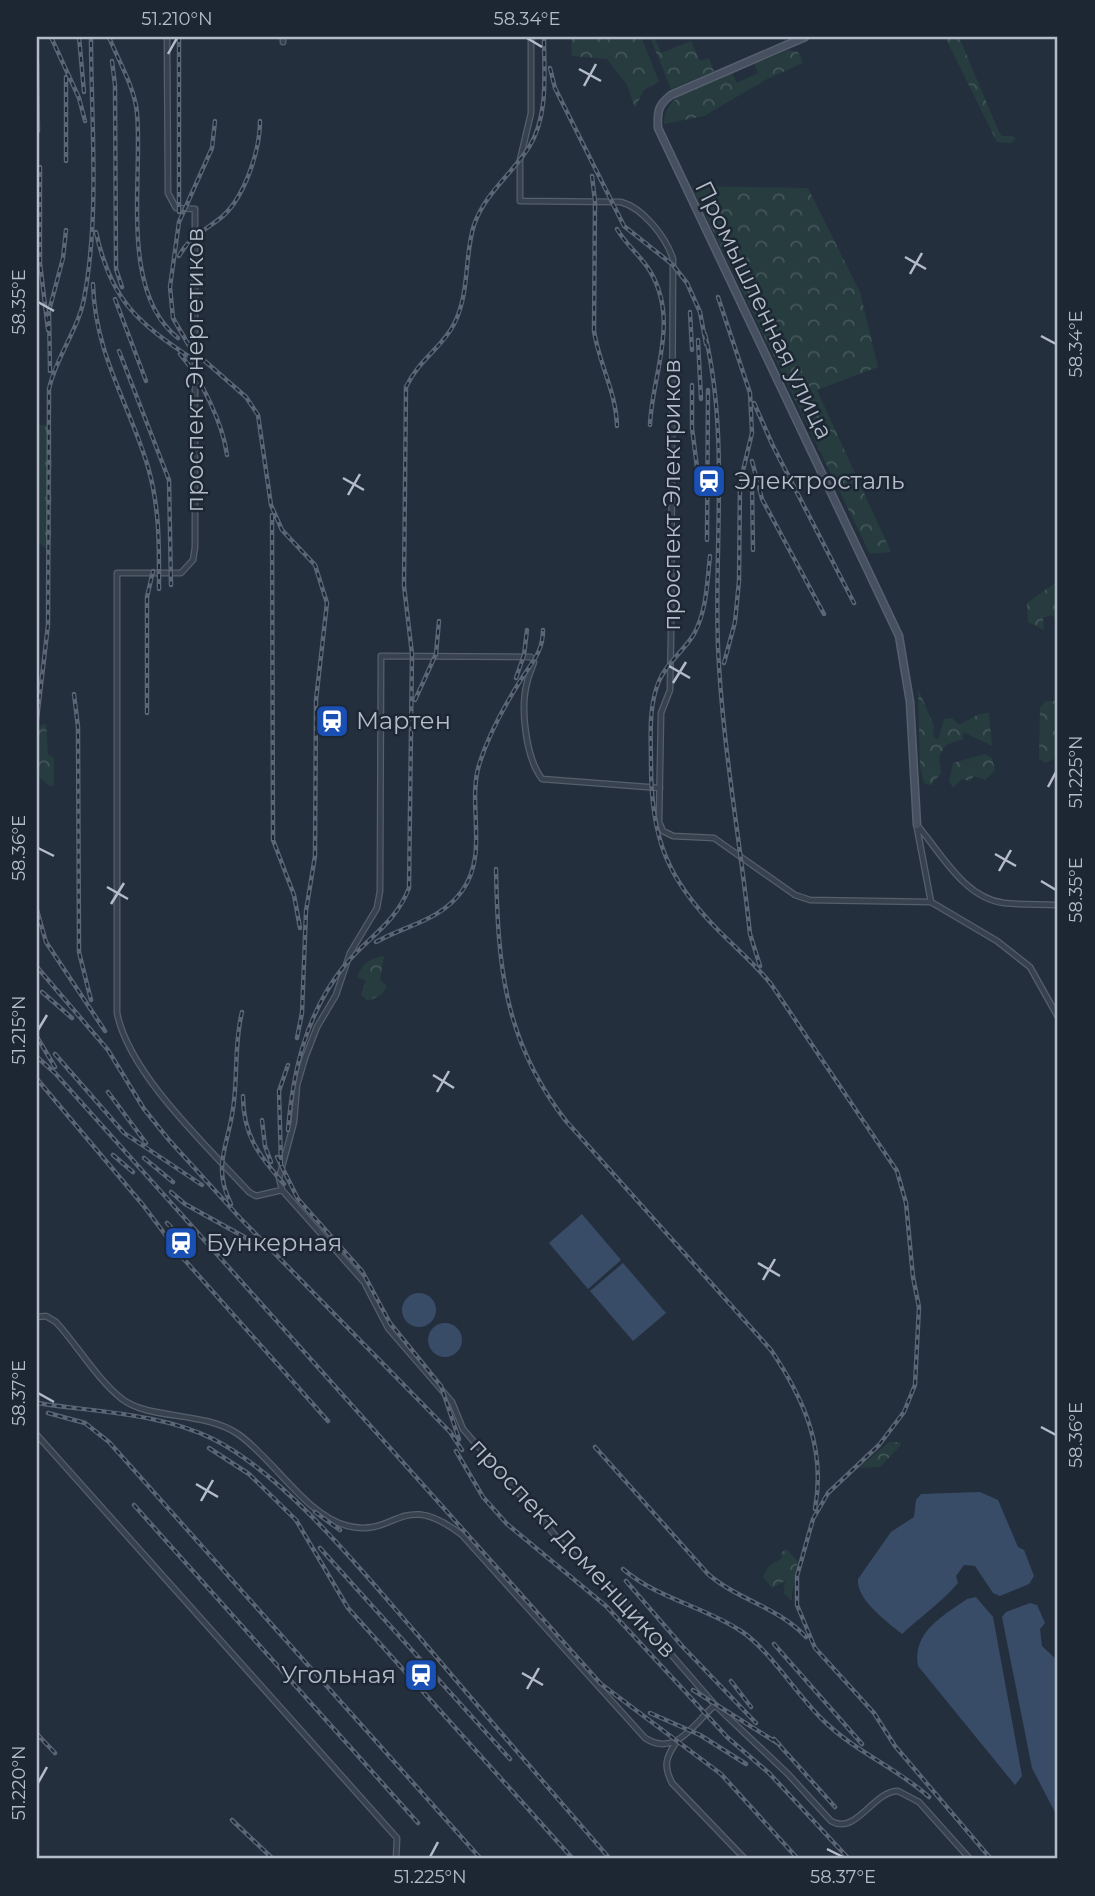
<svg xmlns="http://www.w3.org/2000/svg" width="1095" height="1896" font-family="Montserrat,sans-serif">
  <defs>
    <pattern id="grass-tufts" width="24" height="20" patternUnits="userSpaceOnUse" patternTransform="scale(1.75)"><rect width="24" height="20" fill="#263c3f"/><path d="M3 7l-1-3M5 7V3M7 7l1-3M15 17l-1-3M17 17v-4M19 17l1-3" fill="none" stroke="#435659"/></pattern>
    <pattern id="forest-crowns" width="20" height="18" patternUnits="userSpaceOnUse" patternTransform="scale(1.75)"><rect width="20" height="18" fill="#263c3f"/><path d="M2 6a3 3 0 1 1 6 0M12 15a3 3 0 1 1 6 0" fill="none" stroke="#435659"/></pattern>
  </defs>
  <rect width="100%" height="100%" fill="#242f3e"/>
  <path fill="url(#grass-tufts)" d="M 37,425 L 49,425 L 52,433 L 51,548 L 46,548 L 37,541 Z"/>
  <path fill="url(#forest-crowns)" d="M 571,37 L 641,37 L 659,81 L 644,90 L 635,108 L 627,85 L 607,59 L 572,56 Z
    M 650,37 L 654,37 L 661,53 L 691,41 L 700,61 L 709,58 L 714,71 L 671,89 Z
    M 945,37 L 959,37 L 999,132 L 1002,136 L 1012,136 L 1016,139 L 1011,143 L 997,142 Z
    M 789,50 L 798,52 L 803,63 L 767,79 L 704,116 L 664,124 C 664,92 705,83 731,72 L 737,83 L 758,73 L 754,64 Z
    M 691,186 L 808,188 L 860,292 L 878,367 L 817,390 L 891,552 L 870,554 Z
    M 1058,581 L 1058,620 L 1051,615 L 1043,618 L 1044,630 L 1028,622 L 1027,603 Z
    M 918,689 L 934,726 L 933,736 L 938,740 L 944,719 L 952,718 L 959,725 L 979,714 L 989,713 L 992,746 L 963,732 L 963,739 L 946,745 L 939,757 L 941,773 L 931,785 L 924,783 L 920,767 Z
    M 1045,701 L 1055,701 C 1060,711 1060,720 1054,728 L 1058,733 L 1058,757 L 1046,763 L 1039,759 L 1040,708 Z
    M 46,724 L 48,754 L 54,758 L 54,784 L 51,787 L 38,776 L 37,735 L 41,725 Z
    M 985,754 L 992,758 L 995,771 L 985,780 L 974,776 L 970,781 L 962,779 L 953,788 L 949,781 L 953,763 Z
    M 384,956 L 380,979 L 387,986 L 381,995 L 368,1001 L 361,995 L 366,981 L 357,977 C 362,964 370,958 384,956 Z
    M 889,1442 L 900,1442 L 901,1445 L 880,1467 L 859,1468 Z
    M 786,1549 L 798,1561 L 791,1600 L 784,1593 L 785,1581 L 772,1588 L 763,1577 L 769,1566 L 782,1558 L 781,1553 Z"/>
  <path fill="#394c67" d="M 582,1214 L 621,1260 L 588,1289 L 549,1243 Z
    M 623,1263 L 666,1313 L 633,1341 L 590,1291 Z
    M402 1310a17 17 0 1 1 34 0a17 17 0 1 1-34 0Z
    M428 1340a17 17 0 1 1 34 0a17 17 0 1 1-34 0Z
    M 980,1492 L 998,1500 L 1018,1547 L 1024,1550 L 1034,1576 L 1029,1584 L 1000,1596 L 993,1593 L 975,1566 L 964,1565 L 956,1576 L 958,1583 C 942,1602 920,1617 902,1634 C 888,1622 856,1600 858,1579 L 891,1532 L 914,1517 L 916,1500 L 921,1494 Z
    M 976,1597 L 993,1617 L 1022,1776 L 1015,1785 L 918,1666 C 912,1632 943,1616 967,1599 Z
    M 1030,1603 L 1037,1605 L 1045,1623 L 1040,1629 L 1042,1646 L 1058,1661 L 1058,1818 L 1032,1768 L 1002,1617 L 1006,1612 Z"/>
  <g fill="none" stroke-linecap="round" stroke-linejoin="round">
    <g stroke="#565f6c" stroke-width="7">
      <path id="street" d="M 167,37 L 168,193 L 176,208 L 195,209 L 195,547 L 193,560 L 181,573 L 117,573 L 117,1013 C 129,1074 207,1146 249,1192 L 256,1196 L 282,1190
        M 283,37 L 283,42
        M 531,37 L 531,113 L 520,160 L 520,201 L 621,202 C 643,208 666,237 673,259 L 671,634 L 670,690 L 661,713 L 659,822 L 663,831 L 673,836 L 714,838 L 795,895 L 810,900 L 931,902
        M 660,788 L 542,779 C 526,758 520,709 527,683 C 528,676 532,669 534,662 L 531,657 L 381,656 L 380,891 L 377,908 L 350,953 L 336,995 L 317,1027 L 305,1058 L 297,1085 L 294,1122 L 279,1178 L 282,1190 L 364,1282 L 388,1328 L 452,1402 L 463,1429 L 567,1549 L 623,1599 L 715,1705 L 788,1774 L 831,1821 C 856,1836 873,1791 898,1791 L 919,1802 L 970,1859
        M 917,825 C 941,853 964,898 1004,903 C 1022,905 1040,904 1058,905
        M 917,828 L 931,902
        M 931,902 L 997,941 L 1030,967 L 1058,1017
        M 37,1317 L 46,1316 L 56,1322 C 78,1346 96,1378 122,1399 C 149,1420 204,1411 238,1434 C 273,1458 307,1517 348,1526 C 397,1538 401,1488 462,1535 L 645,1738 C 676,1758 694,1723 715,1705
        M 37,1435 L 397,1838 L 396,1859
        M 675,1744 C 665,1759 664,1767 672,1783 L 745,1859"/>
    </g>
    <g stroke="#565f6c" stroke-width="9">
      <path id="secondary" d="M 805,37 L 671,95 C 658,105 657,112 658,128 L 899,636 L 910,702 L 917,825"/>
    </g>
    <use href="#street" stroke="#38414e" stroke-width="4.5"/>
    <use href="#secondary" stroke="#465061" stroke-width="6"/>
    <g stroke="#5a6575" stroke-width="4.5">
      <path id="rail" d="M 51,37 L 79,98 L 85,121
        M 79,37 L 84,92
        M 109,37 C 118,60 135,88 137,113 C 143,180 119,292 178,338
        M 112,61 L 115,85 L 116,269 L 122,287
        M 37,62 L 38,131
        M 550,68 L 555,88 L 624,226 L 673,265 L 687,283 L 700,312 L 706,344
        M 66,77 L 66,161
        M 215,121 L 212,148 L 179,222 L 170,287 L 173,318 L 191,349 L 246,397 L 258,415 L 271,505 L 282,530 L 315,565 L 327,603 L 316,700 L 315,856 L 306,911 L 302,1013 L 297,1038
        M 40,167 L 40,263 L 48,330
        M 592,176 L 595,201 L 594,331 C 599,364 616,391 617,426
        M 179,212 L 179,37
        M 617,229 C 626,245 641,256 650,271 C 680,321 652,374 650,425
        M 96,232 C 111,301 137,322 194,360
        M 179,256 C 189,237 206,230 223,216 C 245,196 260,150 260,121
        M 93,284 C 95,355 129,403 148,467 C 160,508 159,548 159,589
        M 718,297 L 750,393 L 752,433 L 740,483 L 739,581 L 735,622 L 724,663
        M 115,299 L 146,381
        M 690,312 L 692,350
        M 705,334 C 729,436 714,543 718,647 C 722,743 740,839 750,934 L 760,966
        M 698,340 L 701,399
        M 119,351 L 169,480 L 171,585
        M 180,354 C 201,378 223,424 227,455
        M 50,371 L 49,311 L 63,258 L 66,230
        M 692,385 L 692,428 L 699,483
        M 754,403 L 773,446 L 854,603
        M 752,461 L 762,499 L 824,614
        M 752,485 L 753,550
        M 272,515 L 273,840 L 294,895 L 300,928
        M 707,540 L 708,390
        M 710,556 C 707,582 707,610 694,634 C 684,651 667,662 659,681 C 648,708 651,736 651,765 C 651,838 667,879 719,931 C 737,949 755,964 771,984 L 897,1171 L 906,1203 L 913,1277 L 919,1307 L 915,1385 L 904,1412 L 879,1445 L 828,1493 L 813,1519 L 797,1576 L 797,1605 L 815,1648 L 874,1713 L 895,1746 L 991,1859
        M 516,678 L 524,655 L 527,630
        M 74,694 L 78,727 L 79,952 L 91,1000
        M 415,700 L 436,654 L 439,621
        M 147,713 L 147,597 L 153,571
        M 37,719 L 48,625 L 49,389 C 56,357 78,330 84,299 C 100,214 91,123 91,37
        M 496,869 C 498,967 504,1041 566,1121 L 771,1350 C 804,1399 826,1448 815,1509
        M 37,910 L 46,942 L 105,1031
        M 376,942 C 406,925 440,921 462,891 C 489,854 467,806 479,765 C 488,736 506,703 522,678 C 533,661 543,651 543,630
        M 37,967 L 108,1050 L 144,1109 L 169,1140 L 240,1218 L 450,1432 L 462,1450
        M 42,992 L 72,1018
        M 37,1037 L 55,1067
        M 55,1054 L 124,1133 L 202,1185
        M 37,1057 L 55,1073 L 601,1684 L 721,1774 L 798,1859
        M 37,1079 L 143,1205 L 182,1257 L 328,1421
        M 108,1092 L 146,1143
        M 243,1096 C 243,1135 259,1156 284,1184
        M 262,1120 L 265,1146 L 271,1162
        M 288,1130 C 293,1071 306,1013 345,965 C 368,937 395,924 409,888 L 412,654 L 404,586 L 406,387 C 420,358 442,348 454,324 C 470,293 464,257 474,225 C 485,193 512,174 529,147 C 549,115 544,72 544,37
        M 113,1155 L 133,1172
        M 277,1157 L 298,1199 L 362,1271 L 390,1323 L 441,1386 L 459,1439
        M 144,1158 L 173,1182
        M 281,1165 L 279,1091 L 288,1065
        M 171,1192 L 185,1204 L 257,1244
        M 231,1204 C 212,1166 228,1146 233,1109 C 238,1077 234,1044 242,1012
        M 167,1223 L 192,1248
        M 37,1403 C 94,1412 161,1413 213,1439 C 285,1475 363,1572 416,1633 C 480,1709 545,1784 610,1859
        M 48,1413 L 85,1423 L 109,1442 L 481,1859
        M 595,1447 L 708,1574 C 738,1600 778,1607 806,1637
        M 209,1448 L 249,1474 L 296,1520 L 348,1608 L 573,1859
        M 456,1451 L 483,1497 L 507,1524 L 606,1606 L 727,1737 L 769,1773 L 849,1859
        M 134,1505 L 418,1823
        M 315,1512 L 340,1530
        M 320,1548 L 510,1759
        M 623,1569 C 658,1599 703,1606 741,1631 C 770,1650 798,1697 825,1722 C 856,1752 897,1768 929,1797
        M 626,1581 L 683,1647 L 756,1723
        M 774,1644 L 862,1744
        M 731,1681 L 751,1707
        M 693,1690 L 779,1744
        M 650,1713 L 700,1735 L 746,1764
        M 37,1734 L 55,1753
        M 774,1739 L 835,1807
        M 232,1820 L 273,1859"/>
    </g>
    <use href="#rail" stroke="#1d2633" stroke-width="2" stroke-dasharray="5" stroke-linecap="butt"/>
  </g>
  <path fill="none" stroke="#b4bcc9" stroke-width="2.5" d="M 527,38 L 542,47M 168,54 L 177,38M 579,69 L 601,81M 584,86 L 596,64M 905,257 L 926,269M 910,274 L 922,253M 38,302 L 54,311M 1041,336 L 1056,344M 343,478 L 364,490M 348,495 L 360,474M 669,666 L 690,678M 673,683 L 686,662M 1048,787 L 1056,772M 38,848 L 54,856M 995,854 L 1016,866M 999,871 L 1011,850M 1041,881 L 1056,890M 107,887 L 128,899M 111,904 L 124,883M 38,1030 L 47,1015M 433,1075 L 454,1088M 437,1092 L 449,1071M 758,1263 L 780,1276M 763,1280 L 775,1259M 38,1393 L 54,1402M 1041,1427 L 1056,1435M 196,1484 L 218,1497M 201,1501 L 213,1480M 522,1673 L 543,1685M 527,1689 L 539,1668M 38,1783 L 47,1767M 827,1849 L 843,1857M 430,1857 L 438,1842"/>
  <defs>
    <g id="station-square" transform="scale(1.75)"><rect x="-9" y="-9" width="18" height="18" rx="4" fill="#1a4fb4" stroke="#1d2633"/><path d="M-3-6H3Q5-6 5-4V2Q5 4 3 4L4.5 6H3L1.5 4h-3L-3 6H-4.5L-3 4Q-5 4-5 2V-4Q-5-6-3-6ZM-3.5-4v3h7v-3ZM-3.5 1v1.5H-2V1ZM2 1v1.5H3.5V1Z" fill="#fff"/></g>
  </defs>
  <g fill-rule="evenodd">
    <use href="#station-square" x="709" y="481"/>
    <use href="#station-square" x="332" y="721"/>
    <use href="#station-square" x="181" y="1243"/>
    <use href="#station-square" x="421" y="1675"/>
  </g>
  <g text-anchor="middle" stroke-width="5" stroke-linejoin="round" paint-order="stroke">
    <g font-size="24" fill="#b4bcc9" stroke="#1d2633">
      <text transform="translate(764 310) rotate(64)" y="8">Промышленная улица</text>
      <text transform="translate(195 370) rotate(-90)" y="8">проспект Энергетиков</text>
      <text transform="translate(672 495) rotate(-90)" y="8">проспект Электриков</text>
      <text transform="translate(573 1548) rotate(47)" y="8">проспект Доменщиков</text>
    </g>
    <g font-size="24" fill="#b4bcc9" stroke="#1d2633" text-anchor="start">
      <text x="734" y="489">Электросталь</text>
      <text x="356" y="729">Мартен</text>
      <text x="206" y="1251">Бункерная</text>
      <text x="396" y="1683" text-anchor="end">Угольная</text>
    </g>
  </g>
  <rect width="1095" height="1896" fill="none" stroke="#1d2633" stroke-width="77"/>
  <rect x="38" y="38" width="1018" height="1819" fill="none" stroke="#b4bcc9" stroke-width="2.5"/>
  <g font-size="18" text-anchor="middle" fill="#b4bcc9">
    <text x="177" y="25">51.210°N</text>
    <text x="527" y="25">58.34°E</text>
    <text transform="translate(19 302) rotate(-90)" y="6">58.35°E</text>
    <text transform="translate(1076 344) rotate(-90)" y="6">58.34°E</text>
    <text transform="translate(1076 772) rotate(-90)" y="6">51.225°N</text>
    <text transform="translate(19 848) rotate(-90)" y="6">58.36°E</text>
    <text transform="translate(1076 890) rotate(-90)" y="6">58.35°E</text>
    <text transform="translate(19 1030) rotate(-90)" y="6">51.215°N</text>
    <text transform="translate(19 1393) rotate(-90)" y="6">58.37°E</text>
    <text transform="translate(1076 1435) rotate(-90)" y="6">58.36°E</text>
    <text transform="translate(19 1783) rotate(-90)" y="6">51.220°N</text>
    <text x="430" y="1883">51.225°N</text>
    <text x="843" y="1883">58.37°E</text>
  </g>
</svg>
